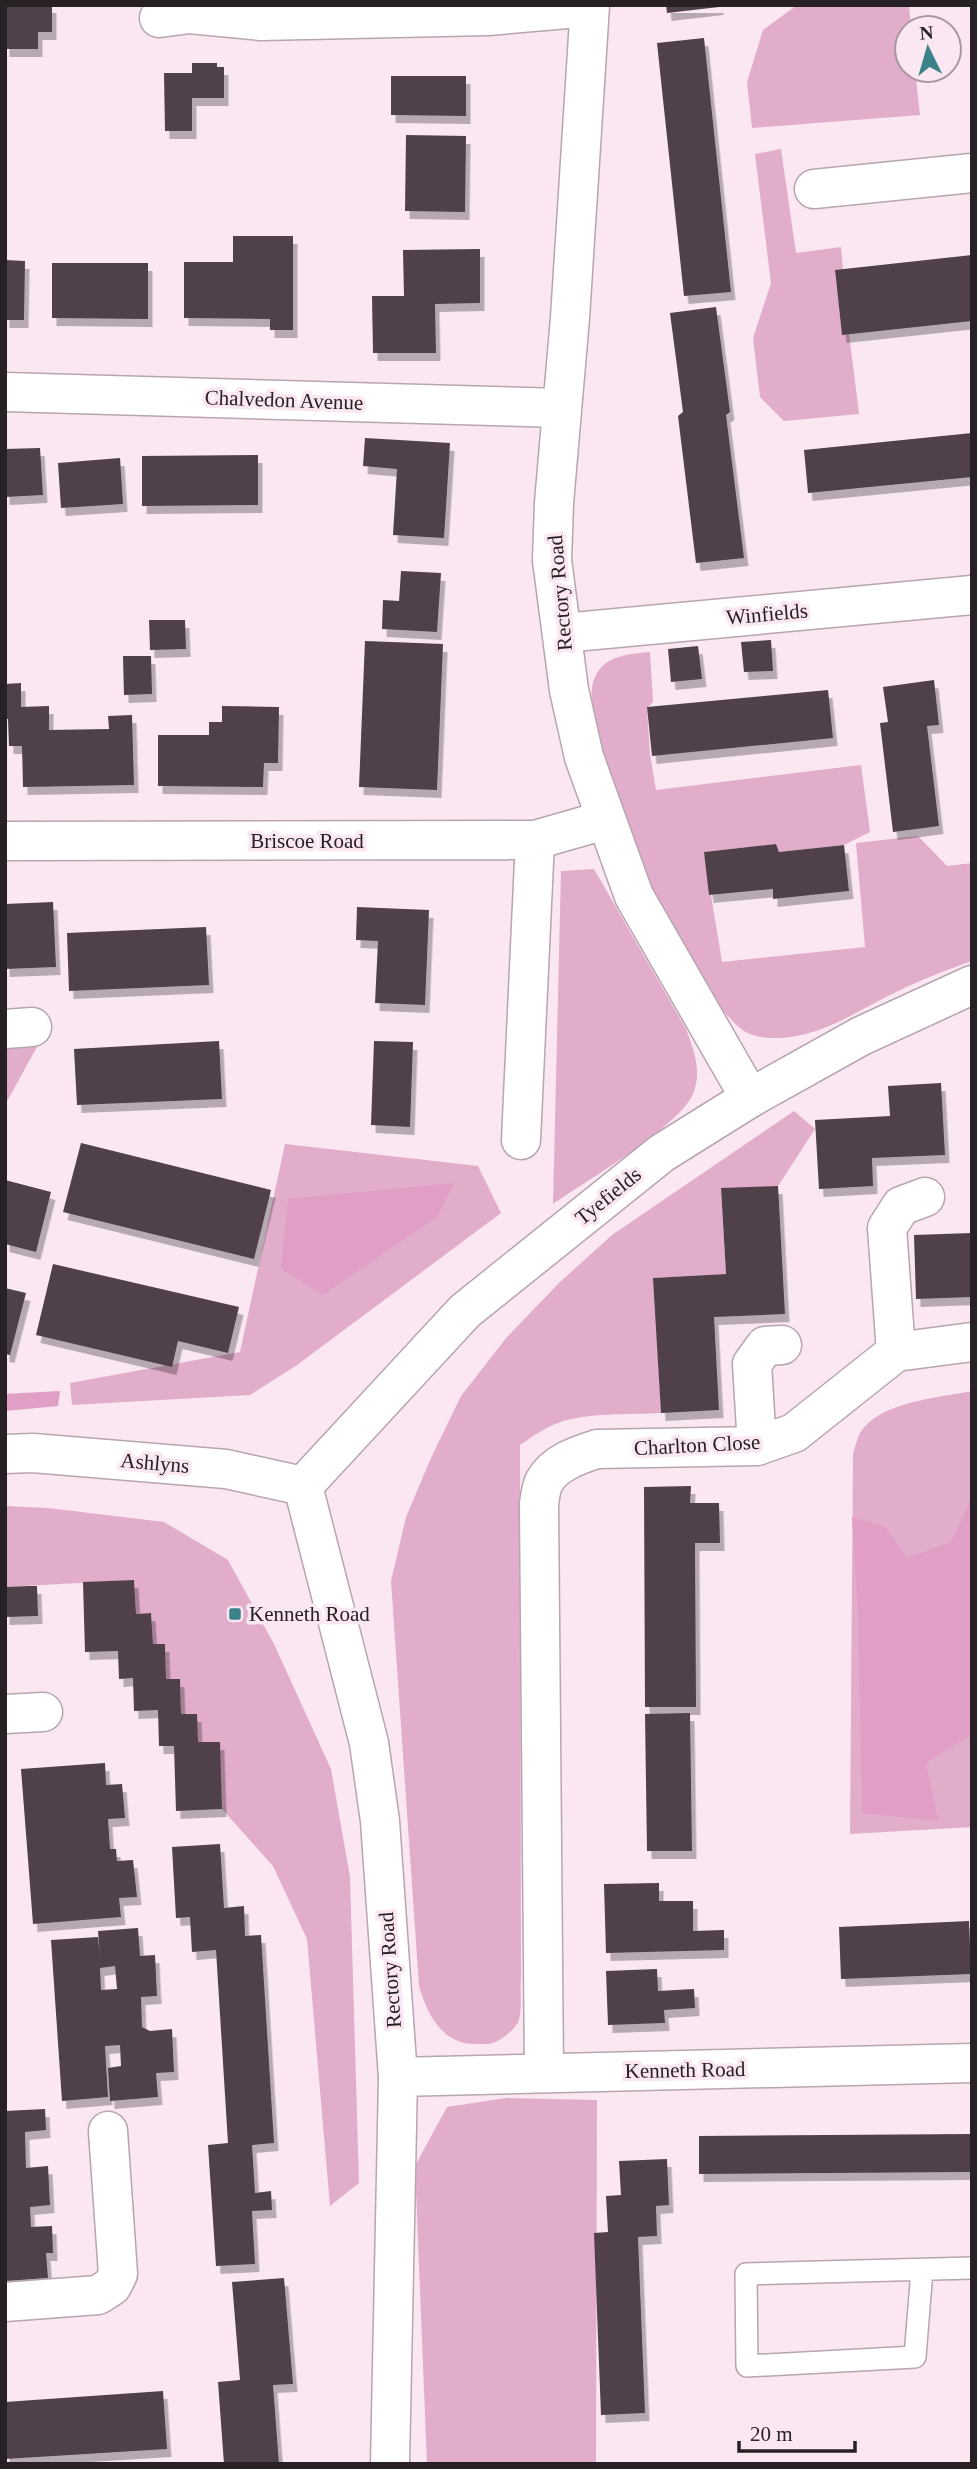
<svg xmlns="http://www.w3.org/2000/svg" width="977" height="2469" font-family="Georgia,serif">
  <defs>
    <filter id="shadow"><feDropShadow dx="4.5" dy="8" stdDeviation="0" flood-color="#0004"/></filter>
  </defs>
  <rect width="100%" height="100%" fill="#fae7f2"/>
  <path fill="#e1adcb" d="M 797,5 L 909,5 L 911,28 L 907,28 L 907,70 L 915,70 L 920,115 L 752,128 L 747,82 L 763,30 Z
    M 781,149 L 796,253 L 841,247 L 843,269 L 835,271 L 842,334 L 849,334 L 859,414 L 784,421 L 760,397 L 753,338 L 771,283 L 755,154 Z
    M 650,652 L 653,702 L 647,708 L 650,754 L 656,790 L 861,765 L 870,832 L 844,845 L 779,852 L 776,844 L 704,852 L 722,962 L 865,947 L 856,843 L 918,836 L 947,866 L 972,863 L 972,961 C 944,971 915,982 888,996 C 850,1015 815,1040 770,1038 C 763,1038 750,1035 744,1031 C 693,998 569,731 595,677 C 605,655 629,654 650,652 Z
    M 594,869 L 686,1029 C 694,1050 703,1074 692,1096 C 676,1128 585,1182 553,1204 L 561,871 Z
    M 43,1036 L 5,1105 L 5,1038 Z
    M 794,1111 L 815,1129 L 778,1186 L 721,1189 L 726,1274 L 654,1278 L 661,1413 C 630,1415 587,1412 558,1423 C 544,1428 532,1437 520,1445 L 521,1976 C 520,1990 522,2007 519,2020 C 517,2027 507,2035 501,2039 C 492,2045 485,2044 475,2044 C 442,2044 427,2014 419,1986 L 391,1581 L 406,1517 L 431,1458 L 461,1396 L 507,1337 L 559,1283 L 612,1235 Z
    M 285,1144 L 478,1166 L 501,1213 L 297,1365 L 250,1395 L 72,1405 L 70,1383 L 240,1352 Z
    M 972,1391 L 972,1827 L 850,1834 L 853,1454 C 855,1447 857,1439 860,1433 C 880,1401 938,1398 972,1391 Z
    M 5,1506 L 48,1508 L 164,1522 L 228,1560 L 274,1644 L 331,1769 L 350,1877 L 359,2183 L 330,2206 L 307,1939 L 273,1866 L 222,1809 L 219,1742 L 198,1742 L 181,1714 L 180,1679 L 166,1679 L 165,1644 L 153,1644 L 151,1613 L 136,1614 L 134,1580 L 5,1587 Z
    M 506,2098 L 597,2100 L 596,2464 L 427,2464 L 415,2166 L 447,2107 Z"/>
  <path fill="#e19fc5" d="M 454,1183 L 438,1216 L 323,1295 L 281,1269 L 288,1199 Z
    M 60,1391 L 58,1406 L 5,1411 L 5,1394 Z
    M 972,1497 L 972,1734 L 926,1763 L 938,1821 L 862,1813 L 858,1613 L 852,1517 L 885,1527 L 907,1558 L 951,1542 Z"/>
  <path fill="#4f3f48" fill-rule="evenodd" filter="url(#shadow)" d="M 5,5 L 52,5 L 52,32 L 38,32 L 38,49 L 5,49 Z
    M 666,5 L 719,5 L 719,7 L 667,13 Z
    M 704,38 L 731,292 L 684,296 L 657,43 Z
    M 192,63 L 217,63 L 217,67 L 224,67 L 224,98 L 192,98 L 192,131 L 165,131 L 164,73 L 192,73 Z
    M 391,76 L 466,76 L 466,116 L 391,115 Z
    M 406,135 L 466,136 L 465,212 L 405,211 Z
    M 233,236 L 293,236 L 293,330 L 270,330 L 270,319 L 184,318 L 184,262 L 233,262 Z
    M 480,249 L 480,303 L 435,304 L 436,353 L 373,353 L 372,296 L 404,296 L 403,250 Z
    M 972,255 L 972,321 L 842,335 L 835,270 Z
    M 5,260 L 25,261 L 24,320 L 5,320 Z
    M 52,263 L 148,263 L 148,319 L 52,318 Z
    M 716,307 L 730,412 L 726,415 L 744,558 L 696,563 L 678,416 L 683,412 L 670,313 Z
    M 972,433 L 972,477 L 808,493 L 804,450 Z
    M 365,438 L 450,443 L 444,538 L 393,535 L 397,469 L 363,466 Z
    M 40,448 L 43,495 L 5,497 L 5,449 Z
    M 258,455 L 258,505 L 142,506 L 142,456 Z
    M 120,458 L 123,504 L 61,508 L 58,463 Z
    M 401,571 L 441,573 L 437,632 L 382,629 L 383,600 L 399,601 Z
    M 149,620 L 185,620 L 186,649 L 150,650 Z
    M 771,640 L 773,671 L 744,672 L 741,642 Z
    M 365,641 L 443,644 L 437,790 L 359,787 Z
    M 698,646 L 702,679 L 671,682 L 668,649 Z
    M 123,656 L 151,656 L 152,694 L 124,695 Z
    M 934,680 L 939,725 L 927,726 L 939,826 L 893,832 L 880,723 L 888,722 L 883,687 Z
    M 21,683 L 21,707 L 49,706 L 49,730 L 109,729 L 108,716 L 132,715 L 134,785 L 23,787 L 22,746 L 9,746 L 8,719 L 5,719 L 5,684 Z
    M 828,690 L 833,738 L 652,756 L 647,707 Z
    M 222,706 L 279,707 L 278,763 L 264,763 L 263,787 L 158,786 L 158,735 L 209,735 L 209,722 L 222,722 Z
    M 776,844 L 779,852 L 844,845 L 849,891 L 773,899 L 773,889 L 709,895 L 704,852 Z
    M 53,902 L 56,967 L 5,969 L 5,904 Z
    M 357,907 L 429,910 L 425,1005 L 375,1003 L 378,941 L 356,940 Z
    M 206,927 L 209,985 L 69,991 L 67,933 Z
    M 219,1041 L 222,1099 L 77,1105 L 74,1049 Z
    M 374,1041 L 413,1042 L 410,1127 L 371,1125 Z
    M 941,1083 L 945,1155 L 872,1158 L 873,1186 L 819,1189 L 815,1120 L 890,1116 L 888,1086 Z
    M 81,1143 L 271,1190 L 254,1259 L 63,1212 Z
    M 5,1180 L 51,1192 L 36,1252 L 5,1244 Z
    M 778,1186 L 785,1314 L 714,1317 L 719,1410 L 661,1413 L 653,1278 L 726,1274 L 721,1188 Z
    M 972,1233 L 972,1297 L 916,1299 L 914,1235 Z
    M 53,1264 L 239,1307 L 228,1353 L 178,1341 L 172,1367 L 36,1335 Z
    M 5,1288 L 26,1293 L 10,1355 L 5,1354 Z
    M 691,1486 L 690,1503 L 719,1503 L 720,1543 L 695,1543 L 696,1707 L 645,1707 L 644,1487 Z
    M 134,1580 L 136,1614 L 151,1613 L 153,1644 L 165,1644 L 166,1679 L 180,1679 L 181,1714 L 197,1714 L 198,1742 L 220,1742 L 222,1809 L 176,1811 L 174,1746 L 159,1746 L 158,1710 L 134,1711 L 133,1678 L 119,1679 L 118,1651 L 85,1652 L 83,1582 Z
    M 29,1586 L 37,1586 L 38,1616 L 5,1617 L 5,1587 Z
    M 690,1713 L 692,1851 L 647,1851 L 645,1714 Z
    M 105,1763 L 106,1785 L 122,1784 L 125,1818 L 108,1819 L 110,1849 L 116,1849 L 117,1861 L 133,1860 L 137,1897 L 119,1898 L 121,1917 L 33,1924 L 21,1769 Z
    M 220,1844 L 224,1908 L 244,1906 L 245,1936 L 261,1935 L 274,2143 L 252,2145 L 255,2193 L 271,2191 L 272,2210 L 252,2211 L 255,2264 L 216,2266 L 208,2145 L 228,2143 L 216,1950 L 192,1952 L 190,1917 L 176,1918 L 172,1847 Z
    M 659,1883 L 659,1901 L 693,1901 L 693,1931 L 724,1930 L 724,1950 L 606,1953 L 604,1884 Z
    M 969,1921 L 971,1974 L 841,1979 L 839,1927 Z
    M 138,1928 L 140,1956 L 155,1955 L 157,1996 L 141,1997 L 142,2027 L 150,2031 L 172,2029 L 174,2072 L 156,2073 L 158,2097 L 110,2101 L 108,2068 L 121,2066 L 120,2045 L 105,2046 L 108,2097 L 62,2101 L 51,1940 L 98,1937 L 100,1957 L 98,1931 ZM 115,1966 L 117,1989 L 101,1990 L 100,1968 Z
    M 657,1969 L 658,1991 L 694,1989 L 695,2008 L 664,2010 L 665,2023 L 608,2025 L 606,1971 Z
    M 45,2109 L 46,2130 L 25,2132 L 26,2168 L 48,2166 L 50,2205 L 30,2207 L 31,2227 L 52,2226 L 53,2253 L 46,2253 L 48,2278 L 5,2281 L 5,2111 Z
    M 972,2134 L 972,2172 L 699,2174 L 699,2136 Z
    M 667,2159 L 669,2205 L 656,2206 L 657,2236 L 638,2237 L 645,2413 L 601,2415 L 594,2233 L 608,2232 L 606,2196 L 621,2195 L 619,2161 Z
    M 284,2278 L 293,2384 L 273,2385 L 279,2464 L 224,2464 L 218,2382 L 240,2380 L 232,2282 Z
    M 163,2391 L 167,2449 L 5,2459 L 5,2402 Z"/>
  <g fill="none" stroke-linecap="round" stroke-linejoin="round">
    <g stroke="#b7a5af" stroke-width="24">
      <path id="lane" d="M 922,2270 L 915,2357 L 747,2366 L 746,2274 L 972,2268"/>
    </g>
    <g stroke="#b7a5af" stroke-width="41">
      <path id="street" d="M 590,5 L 570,318 L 554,503 L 552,560 L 569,690 L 584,757 L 634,896 L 750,1098
        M 159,18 L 190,14 L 261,21 L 488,16 L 590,7
        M 814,189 L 972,173
        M 5,392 L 562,408
        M 563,633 L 972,595
        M 5,841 L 535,840 L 605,820
        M 5,1029 L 32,1027
        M 521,1140 L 535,840
        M 896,1352 L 887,1228 L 901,1206 L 925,1197
        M 757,1446 L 752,1364 L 765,1346 L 782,1345
        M 5,1714 L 43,1712
        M 544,2073 L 539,1504 C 540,1497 541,1488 544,1482 C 554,1463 578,1455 597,1449 L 757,1446 L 794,1433 L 896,1352 L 972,1342
        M 398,2077 L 972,2063
        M 5,2302 L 98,2295 L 112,2286 L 118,2274 L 108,2131"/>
    </g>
    <g stroke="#b7a5af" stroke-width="41">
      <path id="secondary" d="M 5,1454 L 33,1453 L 226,1469 L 303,1486
        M 303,1486 L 369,1743 L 380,1821 L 398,2077 L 390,2464
        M 303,1486 L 465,1311 L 662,1153 L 750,1098 L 861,1036 L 972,985"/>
    </g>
    <use href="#lane" stroke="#fff" stroke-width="21"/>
    <use href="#street" stroke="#fff" stroke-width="38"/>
    <use href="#secondary" stroke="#fff" stroke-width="38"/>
  </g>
  <rect fill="#3a8189" stroke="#fae7f2" stroke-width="2.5" x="228" y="1607" width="14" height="14" rx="3.5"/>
  <g text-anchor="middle" stroke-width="7" stroke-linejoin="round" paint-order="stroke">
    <g font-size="21" fill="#272024" stroke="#fae7f2">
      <text transform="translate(284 400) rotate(2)" y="7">Chalvedon Avenue</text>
      <text transform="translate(560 593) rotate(-95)" y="7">Rectory Road</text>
      <text transform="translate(767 614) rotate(-5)" y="7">Winfields</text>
      <text x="307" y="848">Briscoe Road</text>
      <text transform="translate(608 1196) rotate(-39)" y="7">Tyefields</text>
      <text transform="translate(697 1445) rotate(-3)" y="7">Charlton Close</text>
      <text transform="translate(155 1463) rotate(5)" y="7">Ashlyns</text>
      <text transform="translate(390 1970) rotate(-94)" y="7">Rectory Road</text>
      <text transform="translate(685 2070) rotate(-1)" y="7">Kenneth Road</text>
    </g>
    <g font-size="21" fill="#272024" stroke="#fae7f2" text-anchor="start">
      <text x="249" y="1621">Kenneth Road</text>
    </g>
  </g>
  <rect width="977" height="2469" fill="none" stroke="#272024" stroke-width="14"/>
  <g transform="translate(928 49) rotate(355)"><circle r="33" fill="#fae7f2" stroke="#a697a0" stroke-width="2"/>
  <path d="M0-5L12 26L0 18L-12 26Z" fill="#3a8189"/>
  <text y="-10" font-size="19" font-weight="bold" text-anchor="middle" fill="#272024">N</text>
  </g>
  <path d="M739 2441v10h116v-10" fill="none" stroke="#272024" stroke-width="3.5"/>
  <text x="750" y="2441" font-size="21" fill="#272024" stroke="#fae7f2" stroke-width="5" paint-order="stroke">20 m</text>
</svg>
